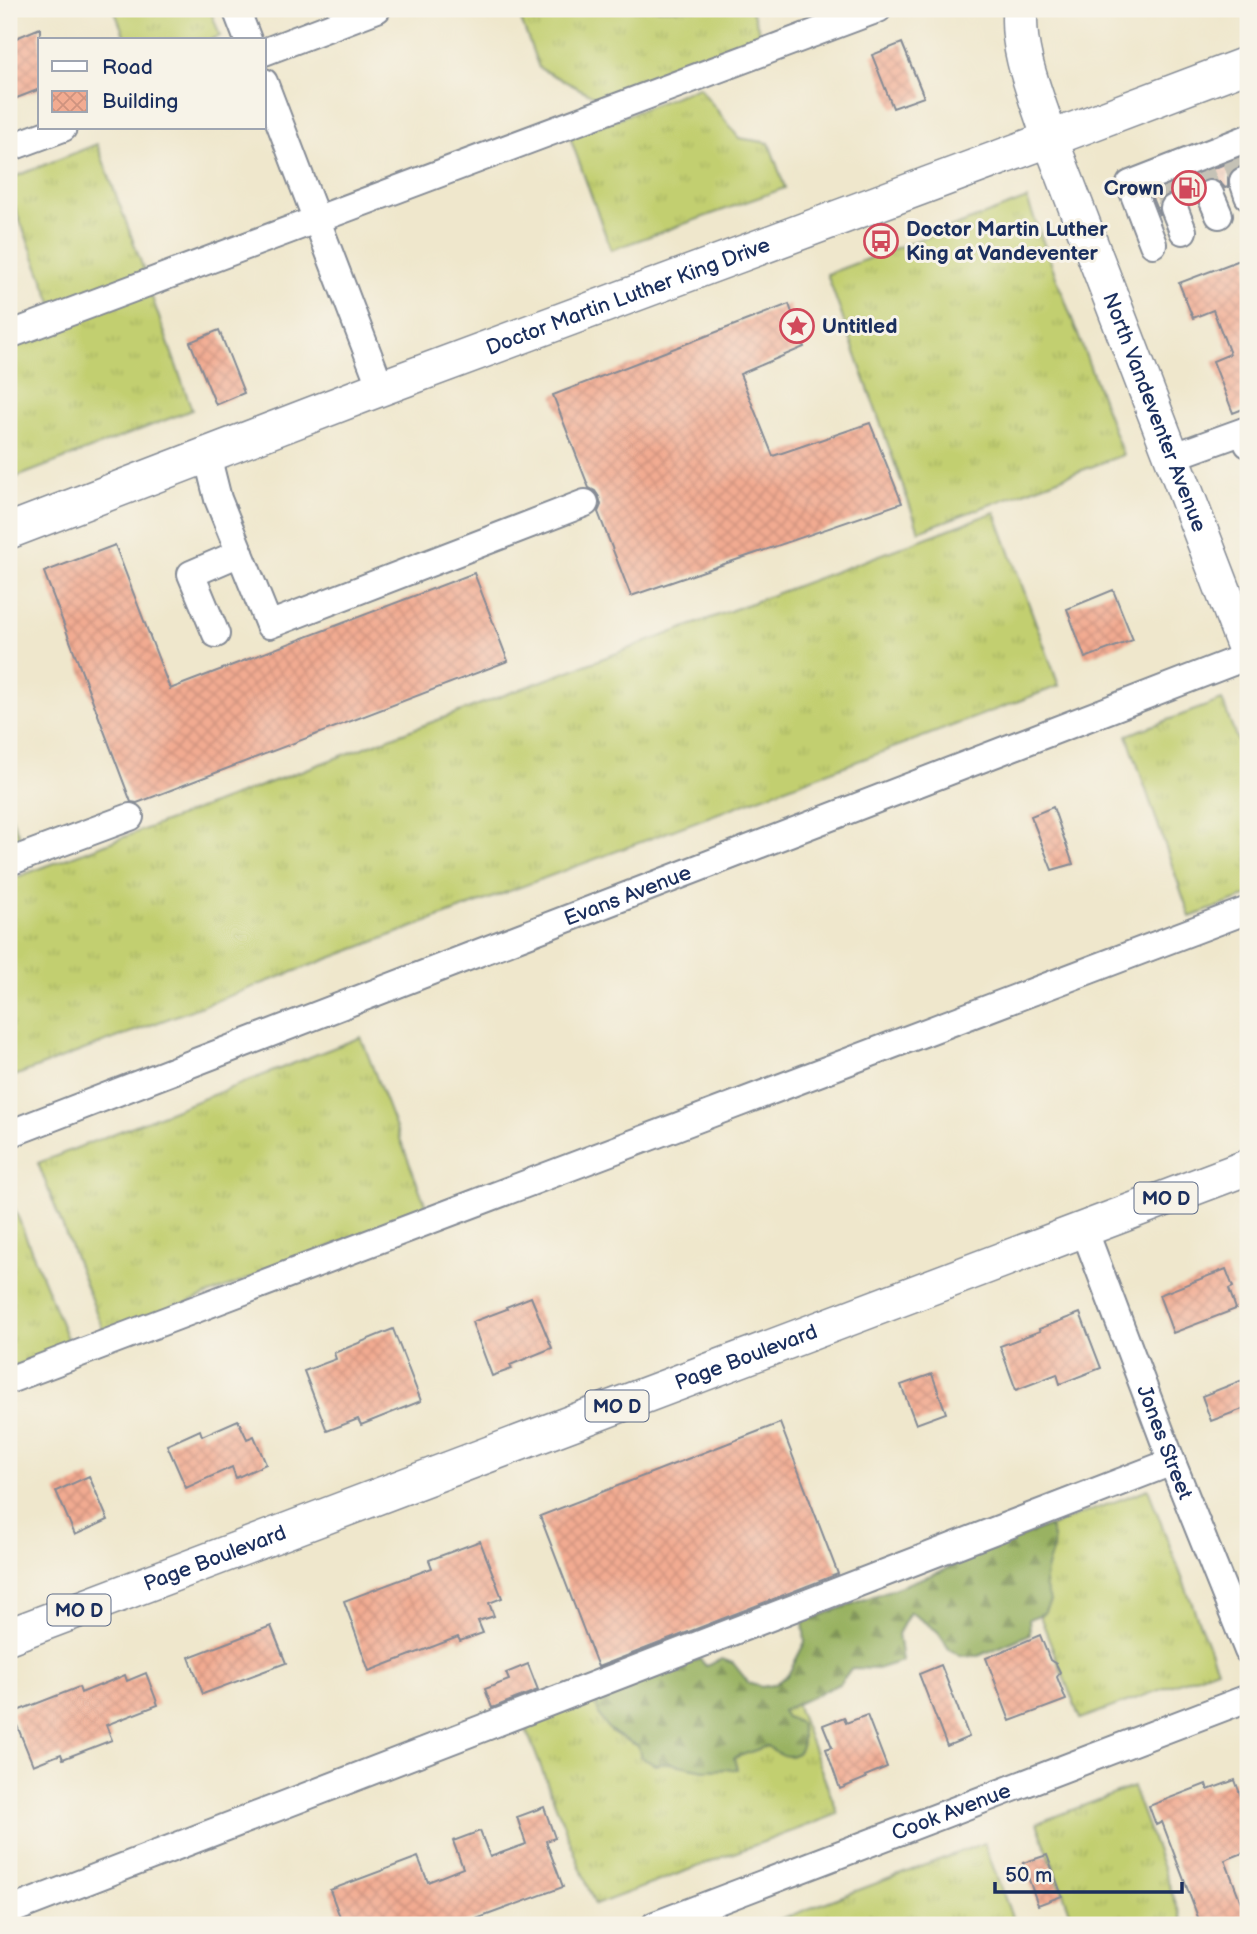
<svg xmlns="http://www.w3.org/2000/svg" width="1257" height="1934" font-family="'Balsamiq Sans',sans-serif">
  <defs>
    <pattern id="grass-tufts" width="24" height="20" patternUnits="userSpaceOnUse" patternTransform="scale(1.75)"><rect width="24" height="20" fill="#c2cf70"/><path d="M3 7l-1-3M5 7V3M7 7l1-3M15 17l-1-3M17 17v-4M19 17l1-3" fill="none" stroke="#a6b263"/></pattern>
    <pattern id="forest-firs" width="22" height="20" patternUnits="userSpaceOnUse" patternTransform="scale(1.75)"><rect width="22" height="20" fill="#99b262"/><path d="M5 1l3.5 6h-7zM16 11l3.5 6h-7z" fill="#7c9154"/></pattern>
    <pattern id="building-cross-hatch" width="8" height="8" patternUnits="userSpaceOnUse" patternTransform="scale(1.75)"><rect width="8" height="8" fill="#f2ab91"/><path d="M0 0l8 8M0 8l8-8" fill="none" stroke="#cf937f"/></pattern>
  </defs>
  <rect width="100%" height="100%" fill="#f7f3e8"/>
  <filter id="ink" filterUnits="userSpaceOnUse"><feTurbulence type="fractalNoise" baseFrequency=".0143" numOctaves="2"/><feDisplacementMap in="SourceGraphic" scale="14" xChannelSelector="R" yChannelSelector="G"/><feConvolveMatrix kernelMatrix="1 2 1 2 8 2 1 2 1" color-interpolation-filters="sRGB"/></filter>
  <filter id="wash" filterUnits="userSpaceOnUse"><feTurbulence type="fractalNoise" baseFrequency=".00686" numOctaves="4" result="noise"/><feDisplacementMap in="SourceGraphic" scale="28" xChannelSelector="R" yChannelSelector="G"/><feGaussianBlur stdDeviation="1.57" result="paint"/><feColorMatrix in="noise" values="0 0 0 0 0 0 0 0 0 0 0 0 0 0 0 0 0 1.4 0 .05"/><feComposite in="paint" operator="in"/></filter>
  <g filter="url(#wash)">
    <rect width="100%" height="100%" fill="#efe7cc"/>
    <path fill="url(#grass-tufts)" stroke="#6e7f67" stroke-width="2" d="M 114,9 L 210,9 L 220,36 L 210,40 L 126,40 Z
      M 517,9 L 751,9 L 763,41 L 601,100 L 539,68 Z
      M 699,87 L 739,138 L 769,143 L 785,188 L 611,250 L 570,137 Z
      M 97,144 L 145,273 L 54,308 L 9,192 L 9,179 Z
      M 1027,199 L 1123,455 L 919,531 L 827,274 Z
      M 149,289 L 192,410 L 9,480 L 9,344 Z
      M 995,512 L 1059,686 L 9,1078 L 9,880 Z
      M 1222,700 L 1248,769 L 1248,896 L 1190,917 L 1127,735 Z
      M 9,811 L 23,845 L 9,851 Z
      M 361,1037 L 427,1209 L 105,1335 L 38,1163 Z
      M 9,1195 L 70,1346 L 9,1368 Z
      M 1148,1489 L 1217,1669 L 1080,1719 L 1011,1541 Z
      M 595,1696 L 795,1701 L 838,1814 L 595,1905 L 524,1724 Z
      M 1133,1787 L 1184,1925 L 1075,1925 L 1037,1823 Z
      M 984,1843 L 1015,1925 L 765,1925 Z"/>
    <path fill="url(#forest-firs)" stroke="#5a7060" stroke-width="2" d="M 1049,1526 C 1060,1550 1047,1556 1045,1578 C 1044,1585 1048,1594 1050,1601 L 1044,1613 L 1029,1619 L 1030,1634 L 979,1656 L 960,1656 L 949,1649 L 937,1631 L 910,1612 L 898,1634 L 902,1661 L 877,1669 L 852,1668 L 839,1684 L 782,1711 L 786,1717 L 800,1723 C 808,1754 792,1766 767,1746 L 734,1758 L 737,1769 L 704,1770 L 669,1763 L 655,1765 L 641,1757 L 638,1746 C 613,1734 598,1728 595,1696 L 608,1694 L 700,1659 L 706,1666 L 722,1659 L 733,1663 L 749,1683 L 761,1687 L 773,1685 L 788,1675 L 805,1642 L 803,1622 L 942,1571 L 963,1559 Z"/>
    <g id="blocks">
      <path fill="url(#building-cross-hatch)" d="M 40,28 L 40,89 L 9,101 L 9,41 Z
        M 902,43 L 924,97 L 893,108 L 872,55 Z
        M 1248,155 L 1248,167 L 1239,166 L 1232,170 L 1228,177 L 1228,187 L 1225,188 L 1220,182 L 1213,179 L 1204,179 L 1197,185 L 1194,193 L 1195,200 L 1189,202 L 1184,196 L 1177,193 L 1168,194 L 1161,199 L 1159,205 L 1159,215 L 1150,193 Z
        M 1248,257 L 1248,407 L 1233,413 L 1213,361 L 1230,354 L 1213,310 L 1193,318 L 1179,283 Z
        M 789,304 L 804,347 L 740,374 L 773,456 L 870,423 L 902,503 L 631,596 L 598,512 L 601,505 L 599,497 L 595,491 L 589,488 L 553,395 Z
        M 219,330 L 244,393 L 216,405 L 190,342 Z
        M 115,545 L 170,689 L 474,573 L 508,661 L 137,803 L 131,802 L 44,572 Z
        M 1113,590 L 1133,640 L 1085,658 L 1067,609 Z
        M 1053,807 L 1073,864 L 1052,870 L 1031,816 Z
        M 1226,1269 L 1233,1287 L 1229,1289 L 1236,1309 L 1173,1333 L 1159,1295 Z
        M 531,1297 L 552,1348 L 510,1365 L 512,1369 L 492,1376 L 472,1322 L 507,1309 L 506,1307 Z
        M 1080,1313 L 1101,1368 L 1060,1384 L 1057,1374 L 1016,1390 L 1000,1346 L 1040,1331 L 1039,1329 Z
        M 393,1329 L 421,1401 L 361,1425 L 358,1419 L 327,1431 L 304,1371 L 336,1359 L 334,1353 Z
        M 932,1374 L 946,1413 L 916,1424 L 901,1385 Z
        M 1248,1378 L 1248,1407 L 1211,1421 L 1202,1396 Z
        M 238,1420 L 247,1439 L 254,1436 L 266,1464 L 236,1478 L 232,1467 L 186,1488 L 167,1445 L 200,1430 L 202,1436 Z
        M 780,1423 L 838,1574 L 598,1667 L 540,1516 Z
        M 89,1476 L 108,1520 L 75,1535 L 56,1491 Z
        M 480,1541 L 502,1598 L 489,1603 L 494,1616 L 478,1621 L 483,1633 L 460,1641 L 458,1637 L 369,1671 L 344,1601 L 432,1568 L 429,1560 Z
        M 271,1626 L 286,1663 L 203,1694 L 189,1657 Z
        M 1040,1635 L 1050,1660 L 1056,1664 L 1060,1672 L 1057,1677 L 1066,1700 L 1010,1721 L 986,1658 Z
        M 528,1664 L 538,1690 L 492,1708 L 485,1689 L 509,1680 L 506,1673 Z
        M 941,1665 L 969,1737 L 947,1746 L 919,1674 Z
        M 146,1673 L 158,1705 L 106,1725 L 112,1740 L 63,1759 L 61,1754 L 33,1765 L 12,1713 L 79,1687 L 81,1693 L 125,1675 L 127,1681 Z
        M 867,1715 L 887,1767 L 865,1776 L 866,1778 L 840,1789 L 826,1749 L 832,1747 L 823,1725 L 844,1717 L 846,1723 Z
        M 1235,1780 L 1248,1816 L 1248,1851 L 1225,1860 L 1248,1921 L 1236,1925 L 1201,1925 L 1162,1822 L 1156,1825 L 1149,1806 L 1206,1784 L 1208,1790 Z
        M 544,1807 L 555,1838 L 546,1841 L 563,1887 L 460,1925 L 343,1925 L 330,1890 L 418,1857 L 428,1882 L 463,1868 L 453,1841 L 480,1831 L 490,1857 L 526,1844 L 517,1817 Z
        M 1047,1855 L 1062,1896 L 1038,1905 L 1023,1863 Z"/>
    </g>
  </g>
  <g filter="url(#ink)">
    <use href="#blocks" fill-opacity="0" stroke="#858b95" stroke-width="2"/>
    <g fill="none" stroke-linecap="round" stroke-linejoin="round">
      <path stroke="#c5c2b6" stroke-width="26" stroke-dasharray="26 13" stroke-linecap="butt" d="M 1234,155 L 1243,181
        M 1199,169 L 1210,194
        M 1164,183 L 1174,208"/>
      <g stroke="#858b95" stroke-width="30">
        <g id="minor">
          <path d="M 236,9 L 248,40"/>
          <path d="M 264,52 L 377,9"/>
          <path d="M 264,82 L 381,388"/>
          <path d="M 9,148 L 63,128"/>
          <path d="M 1243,181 L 1248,196"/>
          <path d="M 1210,194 L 1219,215"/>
          <path d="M 1174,208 L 1183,231"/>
          <path d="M 1153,244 L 1130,184 L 1248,138"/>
          <path d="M 9,335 L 878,9"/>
          <path d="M 207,455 L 218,499 L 269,625 L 585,503"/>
          <path d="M 1172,457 L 1244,431 L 1248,444"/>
          <path d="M 216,634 L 191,574 L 240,553"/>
          <path d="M 9,862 L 130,817"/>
          <path id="s1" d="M 9,1134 L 1248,656"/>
          <path id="s2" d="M 1084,1229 L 1172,1462 L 1248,1651"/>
          <path d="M 9,1380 L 1248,910"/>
          <path d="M 9,1911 L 1172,1462"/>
          <path id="s3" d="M 655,1925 L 1248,1698"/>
        </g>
      </g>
      <g stroke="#858b95" stroke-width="38">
        <g id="major">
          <path id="s4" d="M 1020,9 C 1016,53 1037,97 1050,139 L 1248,655"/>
          <path id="s5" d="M 9,531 L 381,388 L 1050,139 L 1248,64"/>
          <path id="s6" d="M 9,1636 L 1248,1167"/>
        </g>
      </g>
      <use href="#minor" stroke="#fff" stroke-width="26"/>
      <use href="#major" stroke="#fff" stroke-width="35"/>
    </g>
  </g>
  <defs>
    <g id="fuel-ring" transform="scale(1.75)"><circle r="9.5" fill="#f7f3e8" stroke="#d1495b" stroke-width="1.5"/><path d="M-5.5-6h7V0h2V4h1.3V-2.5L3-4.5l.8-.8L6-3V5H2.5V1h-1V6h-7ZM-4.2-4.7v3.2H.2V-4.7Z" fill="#d1495b"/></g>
    <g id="bus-ring" transform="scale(1.75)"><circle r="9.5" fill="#f7f3e8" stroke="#d1495b" stroke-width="1.5"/><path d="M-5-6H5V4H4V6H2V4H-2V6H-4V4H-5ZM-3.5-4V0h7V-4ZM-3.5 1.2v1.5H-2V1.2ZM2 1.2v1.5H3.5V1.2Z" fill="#d1495b"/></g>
    <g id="sight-ring" transform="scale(1.75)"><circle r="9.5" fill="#f7f3e8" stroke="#d1495b" stroke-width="1.5"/><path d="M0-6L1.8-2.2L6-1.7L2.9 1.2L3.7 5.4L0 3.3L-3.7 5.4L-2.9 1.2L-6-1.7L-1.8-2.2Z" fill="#d1495b"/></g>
  </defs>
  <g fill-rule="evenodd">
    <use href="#fuel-ring" x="1189" y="188"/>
    <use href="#bus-ring" x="881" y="241"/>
    <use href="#sight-ring" x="797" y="326"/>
  </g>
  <g text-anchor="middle" stroke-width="6" stroke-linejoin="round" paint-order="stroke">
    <g fill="#f7f3e8" stroke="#5d6a87" stroke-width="2">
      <rect x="1134.5" y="1182.5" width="63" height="31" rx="5"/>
      <rect x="585.5" y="1390.5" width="63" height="31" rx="5"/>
      <rect x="47.5" y="1594.5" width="63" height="31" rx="5"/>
    </g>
    <g font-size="19" font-weight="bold" fill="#1b2f5e">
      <text x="1166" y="1205">MO D</text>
      <text x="617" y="1413">MO D</text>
      <text x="79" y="1617">MO D</text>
    </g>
    <g font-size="21" font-weight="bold" fill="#1b2f5e" stroke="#f7f3e8" text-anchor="start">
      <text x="1164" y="195" text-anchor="end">Crown</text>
      <text x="906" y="236">Doctor Martin Luther<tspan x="906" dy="24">King at Vandeventer</tspan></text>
      <text x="822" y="333">Untitled</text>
    </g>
    <g font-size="21" fill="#1b2f5e" stroke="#f7f3e8">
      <text dy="7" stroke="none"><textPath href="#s5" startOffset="662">Doctor Martin Luther King Drive</textPath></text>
      <text dy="7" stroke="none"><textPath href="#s4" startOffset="427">North Vandeventer Avenue</textPath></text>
      <text dy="7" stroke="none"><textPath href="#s1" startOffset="663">Evans Avenue</textPath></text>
      <text dy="7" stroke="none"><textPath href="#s6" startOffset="788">Page Boulevard</textPath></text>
      <text dy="7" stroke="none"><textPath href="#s2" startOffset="228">Jones Street</textPath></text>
      <text dy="7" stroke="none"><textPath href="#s6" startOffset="220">Page Boulevard</textPath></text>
      <text dy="7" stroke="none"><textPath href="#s3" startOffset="317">Cook Avenue</textPath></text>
    </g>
  </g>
  <rect width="1257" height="1934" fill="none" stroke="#f7f3e8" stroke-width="35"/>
  <rect x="38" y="38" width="228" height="91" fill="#f7f3e8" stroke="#9fa5b1" stroke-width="2"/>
  <rect x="52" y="61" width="35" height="10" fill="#ffffff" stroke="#9fa5b1" stroke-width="2"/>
  <text x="102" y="74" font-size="21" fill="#1b2f5e">Road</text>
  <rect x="52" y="91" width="35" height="21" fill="url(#building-cross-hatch)" stroke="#9fa5b1" stroke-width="2"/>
  <text x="102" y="108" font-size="21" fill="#1b2f5e">Building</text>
  <path d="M995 1882v10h187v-10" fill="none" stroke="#1b2f5e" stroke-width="3.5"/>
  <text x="1005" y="1882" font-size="21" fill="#1b2f5e" stroke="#f7f3e8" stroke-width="5" paint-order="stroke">50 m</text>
</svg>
